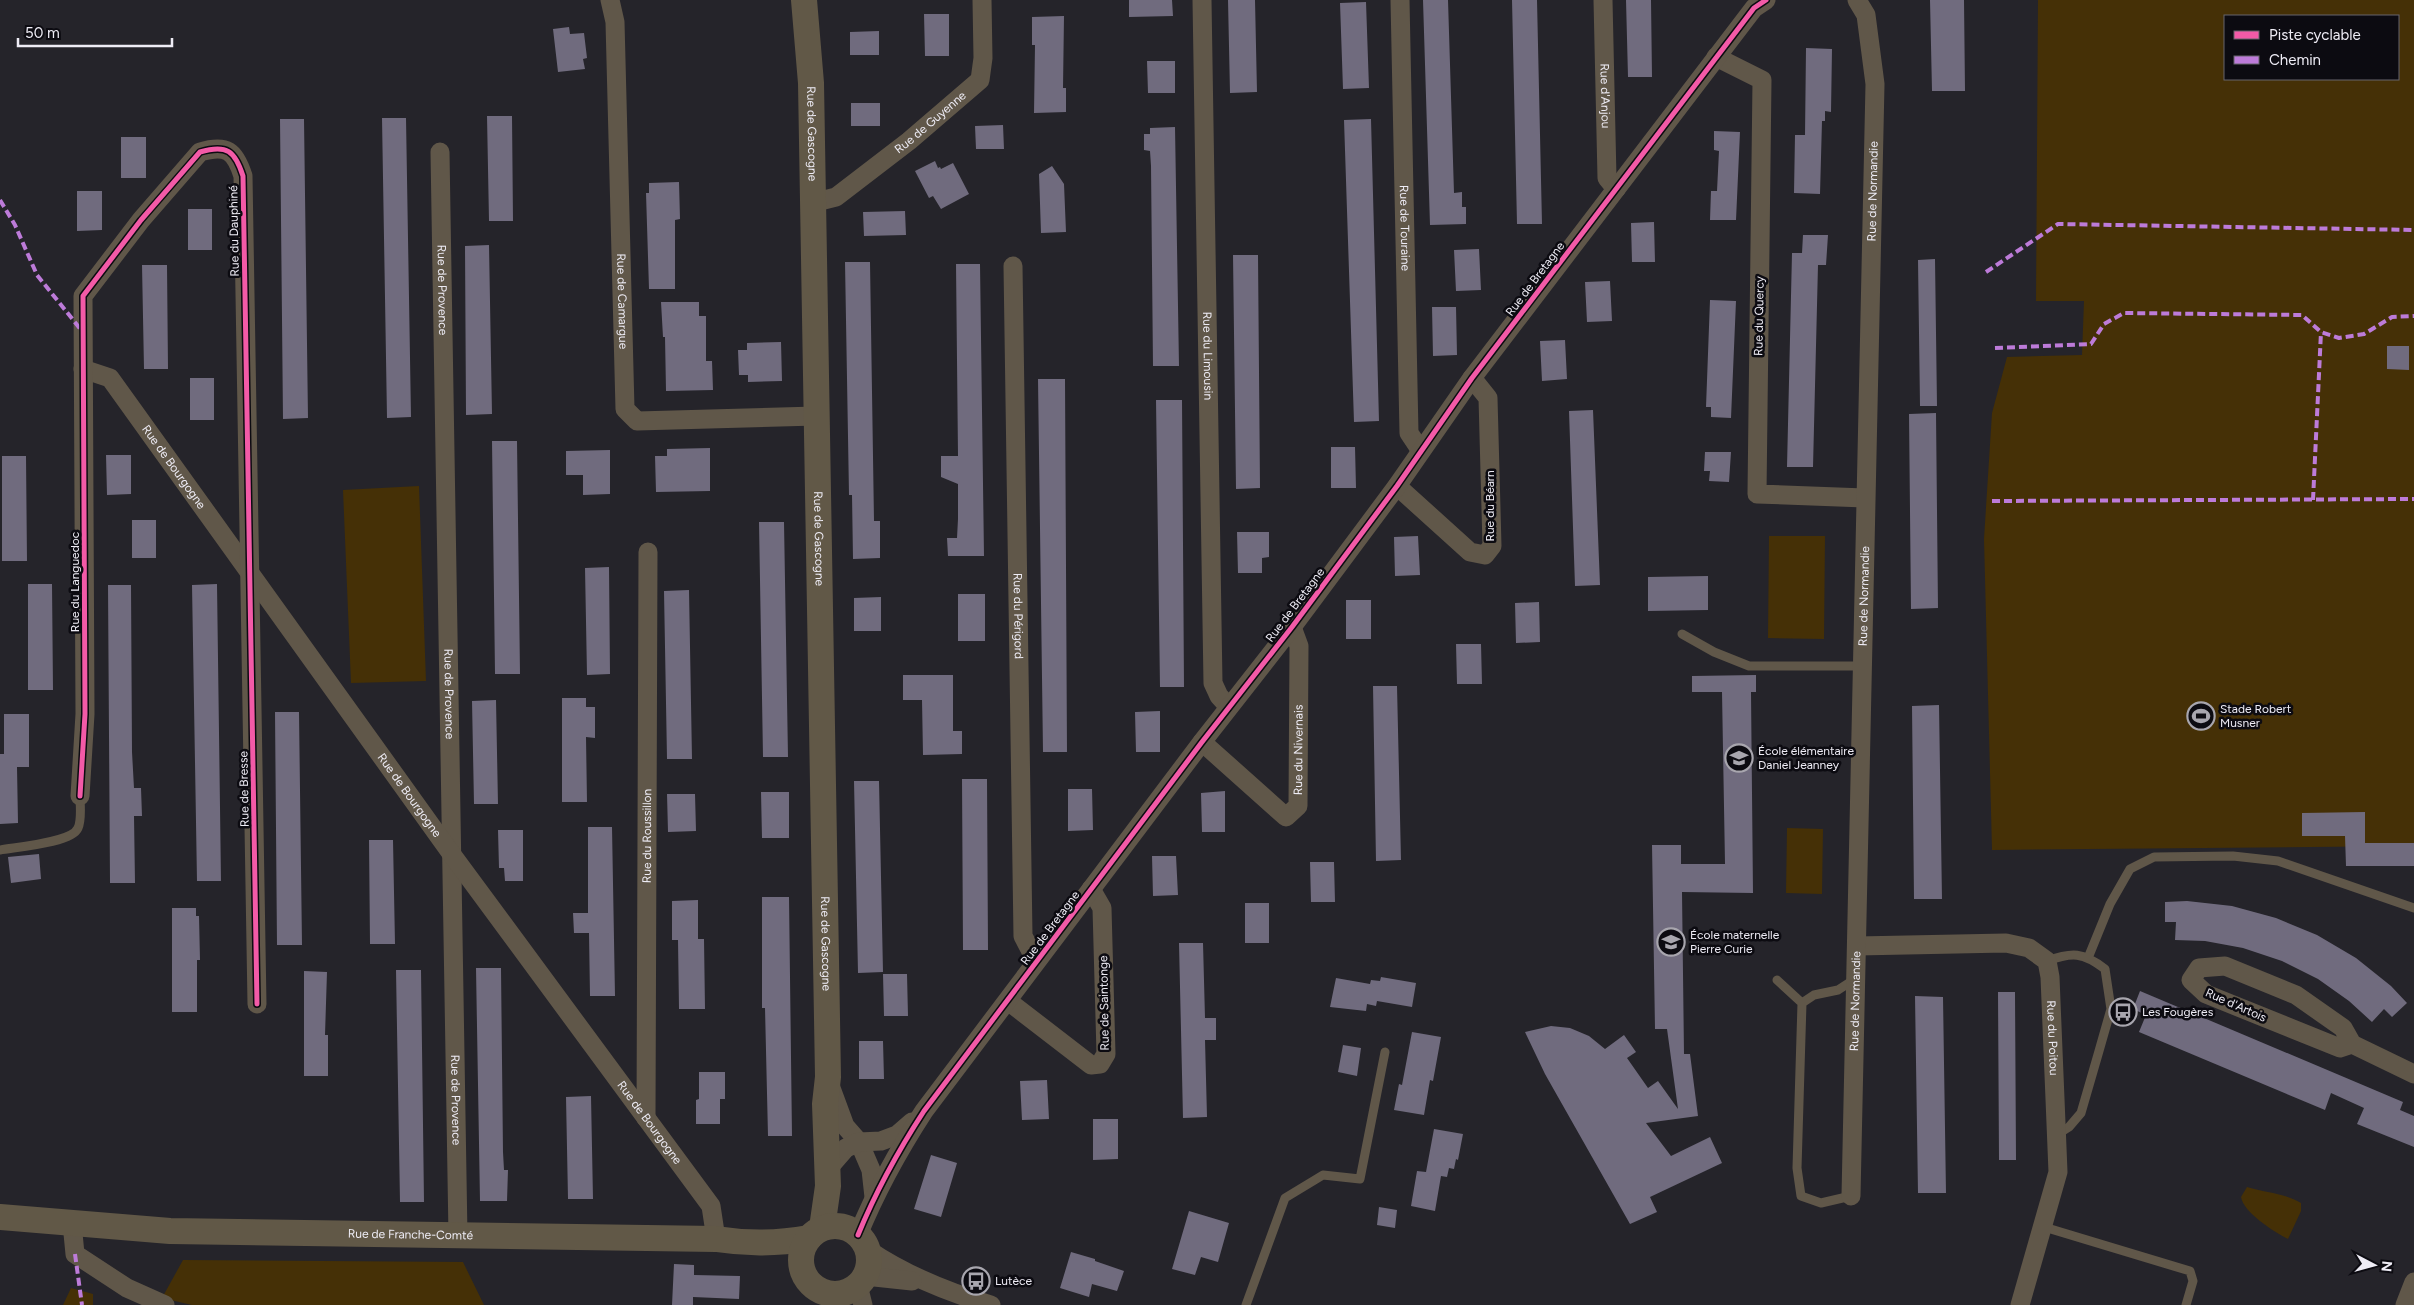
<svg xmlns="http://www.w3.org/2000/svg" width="2414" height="1305" font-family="Figtree,sans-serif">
  <rect width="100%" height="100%" fill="#25242a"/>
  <path fill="#453006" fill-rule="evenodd" d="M 2038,0 L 2414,0 L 2414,846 L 1992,850 L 1984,539 L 1992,413 L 2007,357 L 2082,355 L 2084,301 L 2036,301 ZM 2225,16 L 2398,16 L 2398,79 L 2225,79 Z
    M 419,486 L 426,681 L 351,683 L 343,490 Z
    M 1769,536 L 1825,536 L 1824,639 L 1768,638 Z
    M 1787,828 L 1823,829 L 1822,894 L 1786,893 Z
    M 2247,1187 C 2266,1193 2284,1193 2301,1203 L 2301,1211 L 2288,1239 C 2274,1232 2243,1212 2241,1197 Z
    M 183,1260 L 463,1262 L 484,1305 L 192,1305 L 162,1298 Z
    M 71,1288 L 93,1294 L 93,1305 L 63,1305 Z"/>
  <path fill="#706b7e" d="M 1129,0 L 1172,0 L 1173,16 L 1129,17 Z
    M 1228,0 L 1255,0 L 1257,92 L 1230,93 Z
    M 1423,0 L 1448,0 L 1454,193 L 1462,192 L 1462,207 L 1466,207 L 1466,224 L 1430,225 Z
    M 1512,0 L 1537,0 L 1542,224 L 1517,224 Z
    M 1626,0 L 1651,0 L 1652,77 L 1628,77 Z
    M 1930,0 L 1964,0 L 1965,91 L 1932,91 Z
    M 1366,2 L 1369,88 L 1343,89 L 1340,3 Z
    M 924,14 L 949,14 L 949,56 L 925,56 Z
    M 1064,16 L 1063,88 L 1066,88 L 1066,112 L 1034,113 L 1035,45 L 1032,45 L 1032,17 Z
    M 569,27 L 570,34 L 584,33 L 587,58 L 583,59 L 585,69 L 558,72 L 553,29 Z
    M 879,31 L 879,55 L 850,55 L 850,32 Z
    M 1806,48 L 1832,49 L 1831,112 L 1825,111 L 1825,121 L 1822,121 L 1820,194 L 1794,193 L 1795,135 L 1805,135 Z
    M 1147,61 L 1175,61 L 1175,93 L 1148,93 Z
    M 851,103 L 880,103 L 880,126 L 851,126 Z
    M 487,116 L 512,116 L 513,221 L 489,221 Z
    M 382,118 L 406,118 L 411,417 L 387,418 Z
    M 280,119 L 304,119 L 308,418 L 283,419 Z
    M 1371,119 L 1379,421 L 1354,422 L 1344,120 Z
    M 1003,125 L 1004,149 L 976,149 L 975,126 Z
    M 1175,127 L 1179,366 L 1153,366 L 1151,166 L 1150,151 L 1144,150 L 1144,134 L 1150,134 L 1150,128 Z
    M 1714,131 L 1740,132 L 1736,220 L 1710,220 L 1711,191 L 1717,191 L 1719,151 L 1714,150 Z
    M 121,137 L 146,137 L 146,178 L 121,178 Z
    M 935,161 L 938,168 L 940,167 L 941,169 L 953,163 L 969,194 L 941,209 L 933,196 L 929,198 L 915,171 Z
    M 1052,166 L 1064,184 L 1066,232 L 1041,233 L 1039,174 Z
    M 679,182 L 680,219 L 675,220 L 675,289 L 649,289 L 646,193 L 649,193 L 649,183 Z
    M 77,191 L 102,191 L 102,230 L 77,231 Z
    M 188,209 L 212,209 L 212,250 L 188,250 Z
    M 905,211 L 906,235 L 864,236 L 863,212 Z
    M 1654,222 L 1655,262 L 1632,262 L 1631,223 Z
    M 1803,235 L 1828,235 L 1826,265 L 1818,265 L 1813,467 L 1787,467 L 1792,253 L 1802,253 Z
    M 489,245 L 492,414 L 466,415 L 465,246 Z
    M 1479,249 L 1481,290 L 1456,291 L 1454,250 Z
    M 1233,255 L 1258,255 L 1260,488 L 1236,489 Z
    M 1935,259 L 1937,406 L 1920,406 L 1918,260 Z
    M 845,262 L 870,262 L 874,521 L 880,521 L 880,558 L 853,559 L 852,495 L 849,495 Z
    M 956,264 L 980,264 L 984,556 L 948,556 L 947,538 L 957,538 L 958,519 L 958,484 L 941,477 L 941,456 L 958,456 Z
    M 142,265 L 167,265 L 168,369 L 144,369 Z
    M 1610,281 L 1612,321 L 1587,322 L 1585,282 Z
    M 1710,300 L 1736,301 L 1731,418 L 1711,417 L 1711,407 L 1706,407 Z
    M 661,302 L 699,302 L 699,316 L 706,316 L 706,361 L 712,361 L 713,390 L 666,391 L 665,337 L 663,337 Z
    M 1432,307 L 1456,307 L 1457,355 L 1433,356 Z
    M 1565,340 L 1567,379 L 1542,381 L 1540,341 Z
    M 781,342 L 782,381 L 748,382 L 748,375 L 739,375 L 738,350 L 747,350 L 747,343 Z
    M 2387,346 L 2409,346 L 2409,370 L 2387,369 Z
    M 190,378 L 214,378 L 214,420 L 190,420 Z
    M 1038,379 L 1065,379 L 1067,752 L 1043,752 Z
    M 1156,400 L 1182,400 L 1184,687 L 1160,687 Z
    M 1593,410 L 1600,585 L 1575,586 L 1569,411 Z
    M 1936,413 L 1938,608 L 1911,609 L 1909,414 Z
    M 492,441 L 517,441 L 520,674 L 495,674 Z
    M 1331,447 L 1355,447 L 1356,488 L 1331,488 Z
    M 710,448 L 710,491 L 656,492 L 655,456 L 667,456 L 667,449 Z
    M 610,450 L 610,494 L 583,495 L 583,475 L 566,475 L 566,451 Z
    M 1705,452 L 1731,452 L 1729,482 L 1709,481 L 1710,471 L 1704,471 Z
    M 106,455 L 131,455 L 131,494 L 107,495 Z
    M 2,456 L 26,456 L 27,561 L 2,561 Z
    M 132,520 L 156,520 L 156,558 L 132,558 Z
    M 759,522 L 784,522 L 788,757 L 763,757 Z
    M 1237,532 L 1269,532 L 1269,557 L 1262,558 L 1262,573 L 1238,573 Z
    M 1418,536 L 1420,575 L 1395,576 L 1394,537 Z
    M 609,567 L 610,674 L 587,675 L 585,568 Z
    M 1708,576 L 1708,610 L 1648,611 L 1648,577 Z
    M 28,584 L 52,584 L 53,690 L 28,690 Z
    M 217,584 L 221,881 L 197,881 L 192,585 Z
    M 108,585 L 131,585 L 132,752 L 134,788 L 141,788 L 142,816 L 134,816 L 135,883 L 110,883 Z
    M 689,590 L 692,759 L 667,759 L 664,591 Z
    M 958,594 L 985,594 L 985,641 L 958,641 Z
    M 881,597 L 881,631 L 854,631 L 854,598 Z
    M 1346,600 L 1371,600 L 1371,639 L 1346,639 Z
    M 1539,602 L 1540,642 L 1516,643 L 1515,603 Z
    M 1456,644 L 1481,644 L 1482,684 L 1457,684 Z
    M 903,675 L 953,675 L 953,731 L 962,731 L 962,754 L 923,755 L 922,700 L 903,700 Z
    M 1756,675 L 1756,692 L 1751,692 L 1753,893 L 1682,892 L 1684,1054 L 1690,1054 L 1698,1116 L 1646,1123 L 1671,1156 L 1710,1137 L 1722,1163 L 1650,1197 L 1657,1212 L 1630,1224 L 1545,1074 L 1525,1032 L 1551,1026 L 1570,1028 L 1589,1036 L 1605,1049 L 1624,1035 L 1636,1052 L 1627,1058 L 1648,1088 L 1658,1081 L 1678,1109 L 1667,1029 L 1655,1029 L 1652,845 L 1681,845 L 1681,864 L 1725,864 L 1722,692 L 1692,692 L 1692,676 Z
    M 1373,686 L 1397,686 L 1401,860 L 1376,861 Z
    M 562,698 L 586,698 L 586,707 L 595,707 L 595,738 L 586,737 L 587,802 L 562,802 Z
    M 496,700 L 498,804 L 474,804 L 472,701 Z
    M 1939,705 L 1942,899 L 1914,899 L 1912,706 Z
    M 1160,711 L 1160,752 L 1136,752 L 1135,712 Z
    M 275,712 L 299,712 L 302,945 L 277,945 Z
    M 4,714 L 29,714 L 29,767 L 17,767 L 18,823 L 0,824 L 0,754 L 4,754 Z
    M 962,779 L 987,779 L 988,950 L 963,950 Z
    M 854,781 L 879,781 L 883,972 L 858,973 Z
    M 1068,789 L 1092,789 L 1093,830 L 1068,831 Z
    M 1225,791 L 1225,832 L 1202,832 L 1201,793 Z
    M 761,792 L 789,792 L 789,838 L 762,838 Z
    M 667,794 L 695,794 L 696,831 L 668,832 Z
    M 2365,812 L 2365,843 L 2414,843 L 2414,866 L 2346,866 L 2345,836 L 2302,836 L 2302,813 Z
    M 588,827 L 612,827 L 615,996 L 590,996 L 589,933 L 574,933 L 573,913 L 588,913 Z
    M 498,830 L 523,830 L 523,881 L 505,881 L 504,868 L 499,868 Z
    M 369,840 L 393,840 L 395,944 L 370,944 Z
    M 39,854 L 41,879 L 11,883 L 8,857 Z
    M 1152,856 L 1176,856 L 1178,895 L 1153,896 Z
    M 1310,862 L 1334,862 L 1335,902 L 1311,902 Z
    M 762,897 L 789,897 L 792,1136 L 768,1136 L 765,1008 L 762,1008 Z
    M 698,900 L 698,939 L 704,939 L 705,1009 L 679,1009 L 678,940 L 672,940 L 672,901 Z
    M 2187,901 L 2232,906 L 2276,918 L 2317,935 L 2356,958 L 2391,986 L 2407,1003 L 2392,1017 L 2384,1009 L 2372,1022 L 2349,1001 L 2318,979 L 2282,961 L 2243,948 L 2205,941 L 2175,940 L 2176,922 L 2165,922 L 2165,902 Z
    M 1245,903 L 1269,903 L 1269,943 L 1245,943 Z
    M 172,908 L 196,908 L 196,916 L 199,916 L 200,960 L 197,960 L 197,1012 L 172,1012 Z
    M 1179,943 L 1203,943 L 1205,1018 L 1216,1018 L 1216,1040 L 1205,1040 L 1207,1117 L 1183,1118 Z
    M 476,968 L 501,968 L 503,1152 L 504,1170 L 508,1170 L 507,1201 L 480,1201 Z
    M 396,970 L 421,970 L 424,1202 L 400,1202 Z
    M 304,971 L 327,972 L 325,1035 L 328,1035 L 328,1076 L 304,1076 Z
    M 883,974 L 907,974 L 908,1016 L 884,1016 Z
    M 1381,977 L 1416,983 L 1412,1007 L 1377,1001 L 1376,1006 L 1367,1004 L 1366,1011 L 1330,1007 L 1336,978 L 1370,984 L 1371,980 L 1380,981 Z
    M 2140,991 L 2403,1102 L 2400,1110 L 2414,1116 L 2414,1147 L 2357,1124 L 2364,1108 L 2331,1093 L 2325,1110 L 2139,1032 L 2146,1015 L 2133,1009 Z
    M 1998,992 L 2015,992 L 2016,1160 L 1999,1160 Z
    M 1915,996 L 1943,997 L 1946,1193 L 1918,1193 Z
    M 1412,1032 L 1441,1037 L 1433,1081 L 1430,1080 L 1424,1115 L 1394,1110 L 1399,1084 L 1402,1085 Z
    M 859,1041 L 883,1041 L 884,1079 L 859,1079 Z
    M 1343,1045 L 1361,1048 L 1357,1076 L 1338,1072 Z
    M 699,1072 L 725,1072 L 725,1099 L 720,1099 L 720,1124 L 696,1124 L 696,1100 L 699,1099 Z
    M 1047,1080 L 1049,1119 L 1022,1120 L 1020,1081 Z
    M 591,1096 L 593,1199 L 568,1199 L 566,1097 Z
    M 1093,1119 L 1118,1119 L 1118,1159 L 1093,1160 Z
    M 1434,1129 L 1463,1134 L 1458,1160 L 1456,1159 L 1454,1169 L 1449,1168 L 1447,1177 L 1441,1176 L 1435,1211 L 1411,1206 L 1417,1171 L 1426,1172 Z
    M 931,1155 L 957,1163 L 941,1217 L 914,1209 Z
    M 1379,1207 L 1397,1210 L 1395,1228 L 1377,1225 Z
    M 1189,1211 L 1229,1223 L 1218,1262 L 1201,1257 L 1195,1275 L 1172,1269 Z
    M 1071,1252 L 1095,1259 L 1095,1261 L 1124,1271 L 1117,1291 L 1092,1284 L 1089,1297 L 1060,1288 Z
    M 674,1264 L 694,1265 L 694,1275 L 740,1276 L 739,1299 L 693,1297 L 693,1305 L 672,1305 Z"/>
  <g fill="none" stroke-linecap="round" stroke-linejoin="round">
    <path stroke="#605749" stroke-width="9" d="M 1682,634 L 1714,652 L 1749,666 L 1861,666
      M 0,850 C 16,847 72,843 78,828 C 82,820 80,805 80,796
      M 2088,958 L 2110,904 L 2130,869 L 2154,857 L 2233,856 L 2278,861 L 2414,908
      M 2047,961 C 2072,952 2083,952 2105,969 L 2111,1009 L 2099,1051 L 2081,1113 L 2069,1127 L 2058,1134
      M 1777,980 L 1802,1003
      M 1851,1196 L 1821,1203 L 1801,1196 L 1797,1168 L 1802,1003 L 1814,995 L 1838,990 L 1855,979
      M 2044,1227 L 2190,1271 L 2193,1281 L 2186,1305
      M 1246,1305 L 1285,1198 L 1323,1175 L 1360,1179 L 1385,1052"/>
    <g stroke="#605749" stroke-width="19">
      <path id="s1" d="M 610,0 L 615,22 L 625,409 L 637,421 L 816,416"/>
      <path id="s2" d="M 1202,0 L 1213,683 L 1219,696 L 1229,707"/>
      <path id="s3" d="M 1400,0 L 1409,433 L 1421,451"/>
      <path id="s4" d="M 1603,0 L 1607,178 L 1616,189"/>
      <path d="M 1716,57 L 1762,80 L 1757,494 L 1865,498"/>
      <path id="s5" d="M 440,152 L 458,1236"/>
      <path id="s6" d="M 812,203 L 836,197 L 909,141 L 980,80 L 983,58 L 982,0"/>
      <path id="s7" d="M 1013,266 L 1023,936 L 1036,961"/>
      <path id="s8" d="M 83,369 L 110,378 L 453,856 L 711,1206 L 716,1239"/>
      <path d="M 1397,486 L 1470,552 L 1485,555 L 1492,546 L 1488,398 L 1472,378"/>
      <path id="s9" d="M 1202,742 L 1286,817 L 1298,806 L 1299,646 L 1292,627"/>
      <path d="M 80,796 L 85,714 L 83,296 L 141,220 L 200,152 C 227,144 235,151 243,176 L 257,1004"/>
      <path id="s10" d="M 1857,946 L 2006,943 L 2029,948 L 2047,961 L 2050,977 L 2058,1172 L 2020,1305"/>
      <path d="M 1008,1001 L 1091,1065 L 1100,1064 L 1106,1054 L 1102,908 L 1091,889"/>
      <path d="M 2352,1044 L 2340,1048 L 2206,994 L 2191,980 L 2199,968 L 2225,966 L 2296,995 L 2343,1028 L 2352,1044 L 2414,1074"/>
      <path d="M 831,1088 L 845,1126 L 859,1142 L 871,1170 L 874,1197"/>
      <path id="s11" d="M 646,1118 L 648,552"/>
      <path d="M 826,1171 L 846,1148 L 859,1142 L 881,1141 L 897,1135 L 912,1122"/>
      <path id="s12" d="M 1851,1196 L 1875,84 L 1866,15 L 1857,0"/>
      <path d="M 72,1223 L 75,1254 L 127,1288 L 165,1305"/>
      <path d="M 858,1235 C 876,1191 898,1151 924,1111 L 1202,742 L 1292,627 L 1397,486 L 1472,378 L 1754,8 L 1766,0"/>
      <path d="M 867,1249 C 905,1275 947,1292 991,1305"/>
      <path d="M 865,1276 L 912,1281"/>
      <path d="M 858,1285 L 863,1305"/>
      <path d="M 828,1294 L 840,1305"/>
      <path d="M 2405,1305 L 2414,1282"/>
    </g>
    <g stroke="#615847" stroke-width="26">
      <path id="s13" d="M 804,0 L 811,83 L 828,1077 L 825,1104 L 828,1186 L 822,1228"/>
      <path id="s14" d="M 0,1217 L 170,1231 L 716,1239 C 748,1244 776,1244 809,1238"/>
      <circle cx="835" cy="1260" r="34"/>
    </g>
    <path stroke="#bd7bd9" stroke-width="4" stroke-dasharray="8 4" stroke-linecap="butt" d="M 0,200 L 15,225 L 37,275 L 82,331
      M 1986,272 L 2058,224 L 2414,230
      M 1995,348 L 2091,344 L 2104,324 L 2124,313 L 2302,315 L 2321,332 L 2339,338 L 2364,334 L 2392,317 L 2414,316
      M 2313,500 L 2321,332
      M 1992,501 L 2414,499
      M 75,1254 L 82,1305"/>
    <g stroke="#0c0b11" stroke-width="8">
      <path id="cycleway" d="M 80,796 L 85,714 L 83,296 L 141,220 L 200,152 C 227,144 235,151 243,176 L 257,1004
        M 858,1235 C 876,1191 898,1151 924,1111 L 1202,742 L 1292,627 L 1397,486 L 1472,378 L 1754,8 L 1766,0"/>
    </g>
    <use href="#cycleway" stroke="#f35aa7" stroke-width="5"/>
  </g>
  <defs>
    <g id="stadium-ring" transform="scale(1.4375)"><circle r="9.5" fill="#0c0b11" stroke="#a8a6ae" stroke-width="1.5"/><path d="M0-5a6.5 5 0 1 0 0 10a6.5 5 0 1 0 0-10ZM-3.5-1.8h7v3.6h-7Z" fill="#a8a6ae"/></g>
    <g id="school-ring" transform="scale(1.4375)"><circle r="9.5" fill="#0c0b11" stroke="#a8a6ae" stroke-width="1.5"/><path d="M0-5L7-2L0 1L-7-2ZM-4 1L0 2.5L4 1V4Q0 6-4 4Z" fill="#a8a6ae"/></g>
    <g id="bus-ring" transform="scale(1.4375)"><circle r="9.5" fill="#0c0b11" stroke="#a8a6ae" stroke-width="1.5"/><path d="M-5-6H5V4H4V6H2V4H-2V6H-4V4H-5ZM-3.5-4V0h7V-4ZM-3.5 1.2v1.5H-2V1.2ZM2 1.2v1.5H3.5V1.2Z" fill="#a8a6ae"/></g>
  </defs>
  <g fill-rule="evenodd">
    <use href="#stadium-ring" x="2201" y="716"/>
    <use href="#school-ring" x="1739" y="758"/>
    <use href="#school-ring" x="1671" y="942"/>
    <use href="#bus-ring" x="2123" y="1012"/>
    <use href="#bus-ring" x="976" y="1281"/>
  </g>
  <g text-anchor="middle" stroke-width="5" stroke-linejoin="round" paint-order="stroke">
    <g font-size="12" fill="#eeecf5" stroke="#0c0b11">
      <text dy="4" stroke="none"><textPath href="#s4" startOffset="96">Rue d'Anjou</textPath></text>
      <text dy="4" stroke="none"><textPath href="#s6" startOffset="145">Rue de Guyenne</textPath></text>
      <text dy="4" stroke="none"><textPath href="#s13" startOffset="134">Rue de Gascogne</textPath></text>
      <text dy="4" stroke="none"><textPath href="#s12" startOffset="1005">Rue de Normandie</textPath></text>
      <text dy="4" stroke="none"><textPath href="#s3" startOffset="228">Rue de Touraine</textPath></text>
      <text transform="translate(234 231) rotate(-91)" y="4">Rue du Dauphiné</text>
      <text transform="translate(1535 279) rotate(-53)" y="4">Rue de Bretagne</text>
      <text dy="4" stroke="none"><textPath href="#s5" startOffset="138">Rue de Provence</textPath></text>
      <text dy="4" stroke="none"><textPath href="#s1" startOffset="302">Rue de Camargue</textPath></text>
      <text transform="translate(1759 316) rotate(-89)" y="4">Rue du Quercy</text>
      <text dy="4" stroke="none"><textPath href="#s2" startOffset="356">Rue du Limousin</textPath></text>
      <text dy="4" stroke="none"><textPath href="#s8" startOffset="138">Rue de Bourgogne</textPath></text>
      <text transform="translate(1490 506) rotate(-90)" y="4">Rue du Béarn</text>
      <text dy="4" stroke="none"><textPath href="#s13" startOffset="539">Rue de Gascogne</textPath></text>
      <text transform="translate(75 582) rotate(-90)" y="4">Rue du Languedoc</text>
      <text dy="4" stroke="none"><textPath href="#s12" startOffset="600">Rue de Normandie</textPath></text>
      <text transform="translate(1295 605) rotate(-53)" y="4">Rue de Bretagne</text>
      <text dy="4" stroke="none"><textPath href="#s7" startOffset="350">Rue du Périgord</textPath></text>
      <text dy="4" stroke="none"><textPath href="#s5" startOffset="542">Rue de Provence</textPath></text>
      <text dy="4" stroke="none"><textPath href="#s9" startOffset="185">Rue du Nivernais</textPath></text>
      <text transform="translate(244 789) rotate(-91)" y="4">Rue de Bresse</text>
      <text dy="4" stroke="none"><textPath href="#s8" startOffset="542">Rue de Bourgogne</textPath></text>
      <text dy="4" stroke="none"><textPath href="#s11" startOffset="282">Rue du Roussillon</textPath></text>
      <text transform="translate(1050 928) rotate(-53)" y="4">Rue de Bretagne</text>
      <text dy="4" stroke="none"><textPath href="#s13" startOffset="944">Rue de Gascogne</textPath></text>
      <text dy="4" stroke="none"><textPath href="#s12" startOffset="195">Rue de Normandie</textPath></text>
      <text transform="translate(1104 1003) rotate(-91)" y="4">Rue de Saintonge</text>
      <text transform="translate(2236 1005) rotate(24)" y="4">Rue d'Artois</text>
      <text dy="4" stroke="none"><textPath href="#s10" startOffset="272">Rue du Poitou</textPath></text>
      <text dy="4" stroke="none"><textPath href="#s5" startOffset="948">Rue de Provence</textPath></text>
      <text dy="4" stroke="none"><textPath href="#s8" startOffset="948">Rue de Bourgogne</textPath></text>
      <text dy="4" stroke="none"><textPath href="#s14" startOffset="411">Rue de Franche-Comté</textPath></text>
    </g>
    <g font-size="12" fill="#eeecf5" stroke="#0c0b11" text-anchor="start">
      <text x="2220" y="713">Stade Robert<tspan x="2220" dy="14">Musner</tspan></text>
      <text x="1758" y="755">École élémentaire<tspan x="1758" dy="14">Daniel Jeanney</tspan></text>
      <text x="1690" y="939">École maternelle<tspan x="1690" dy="14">Pierre Curie</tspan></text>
      <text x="2142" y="1016">Les Fougères</text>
      <text x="995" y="1285">Lutèce</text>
    </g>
  </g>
  <rect x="2224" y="15" width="175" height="65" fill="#0c0b11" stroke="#66656c"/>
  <rect x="2234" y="31" width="25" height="8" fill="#f35aa7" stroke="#66656c"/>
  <text x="2269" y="40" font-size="15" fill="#eeecf5">Piste cyclable</text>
  <rect x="2234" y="56" width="25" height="8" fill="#bd7bd9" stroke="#66656c"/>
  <text x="2269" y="65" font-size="15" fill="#eeecf5">Chemin</text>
  <g transform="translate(2374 1265) rotate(96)" stroke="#0c0b11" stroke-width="4" paint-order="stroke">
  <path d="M0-4L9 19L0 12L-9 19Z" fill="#eeecf5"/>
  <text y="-8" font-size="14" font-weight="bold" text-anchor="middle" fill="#eeecf5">N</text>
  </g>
  <path d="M18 38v8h154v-8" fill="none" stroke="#eeecf5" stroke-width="2.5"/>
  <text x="25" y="38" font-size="15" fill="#eeecf5" stroke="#0c0b11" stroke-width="4" paint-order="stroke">50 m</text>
</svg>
